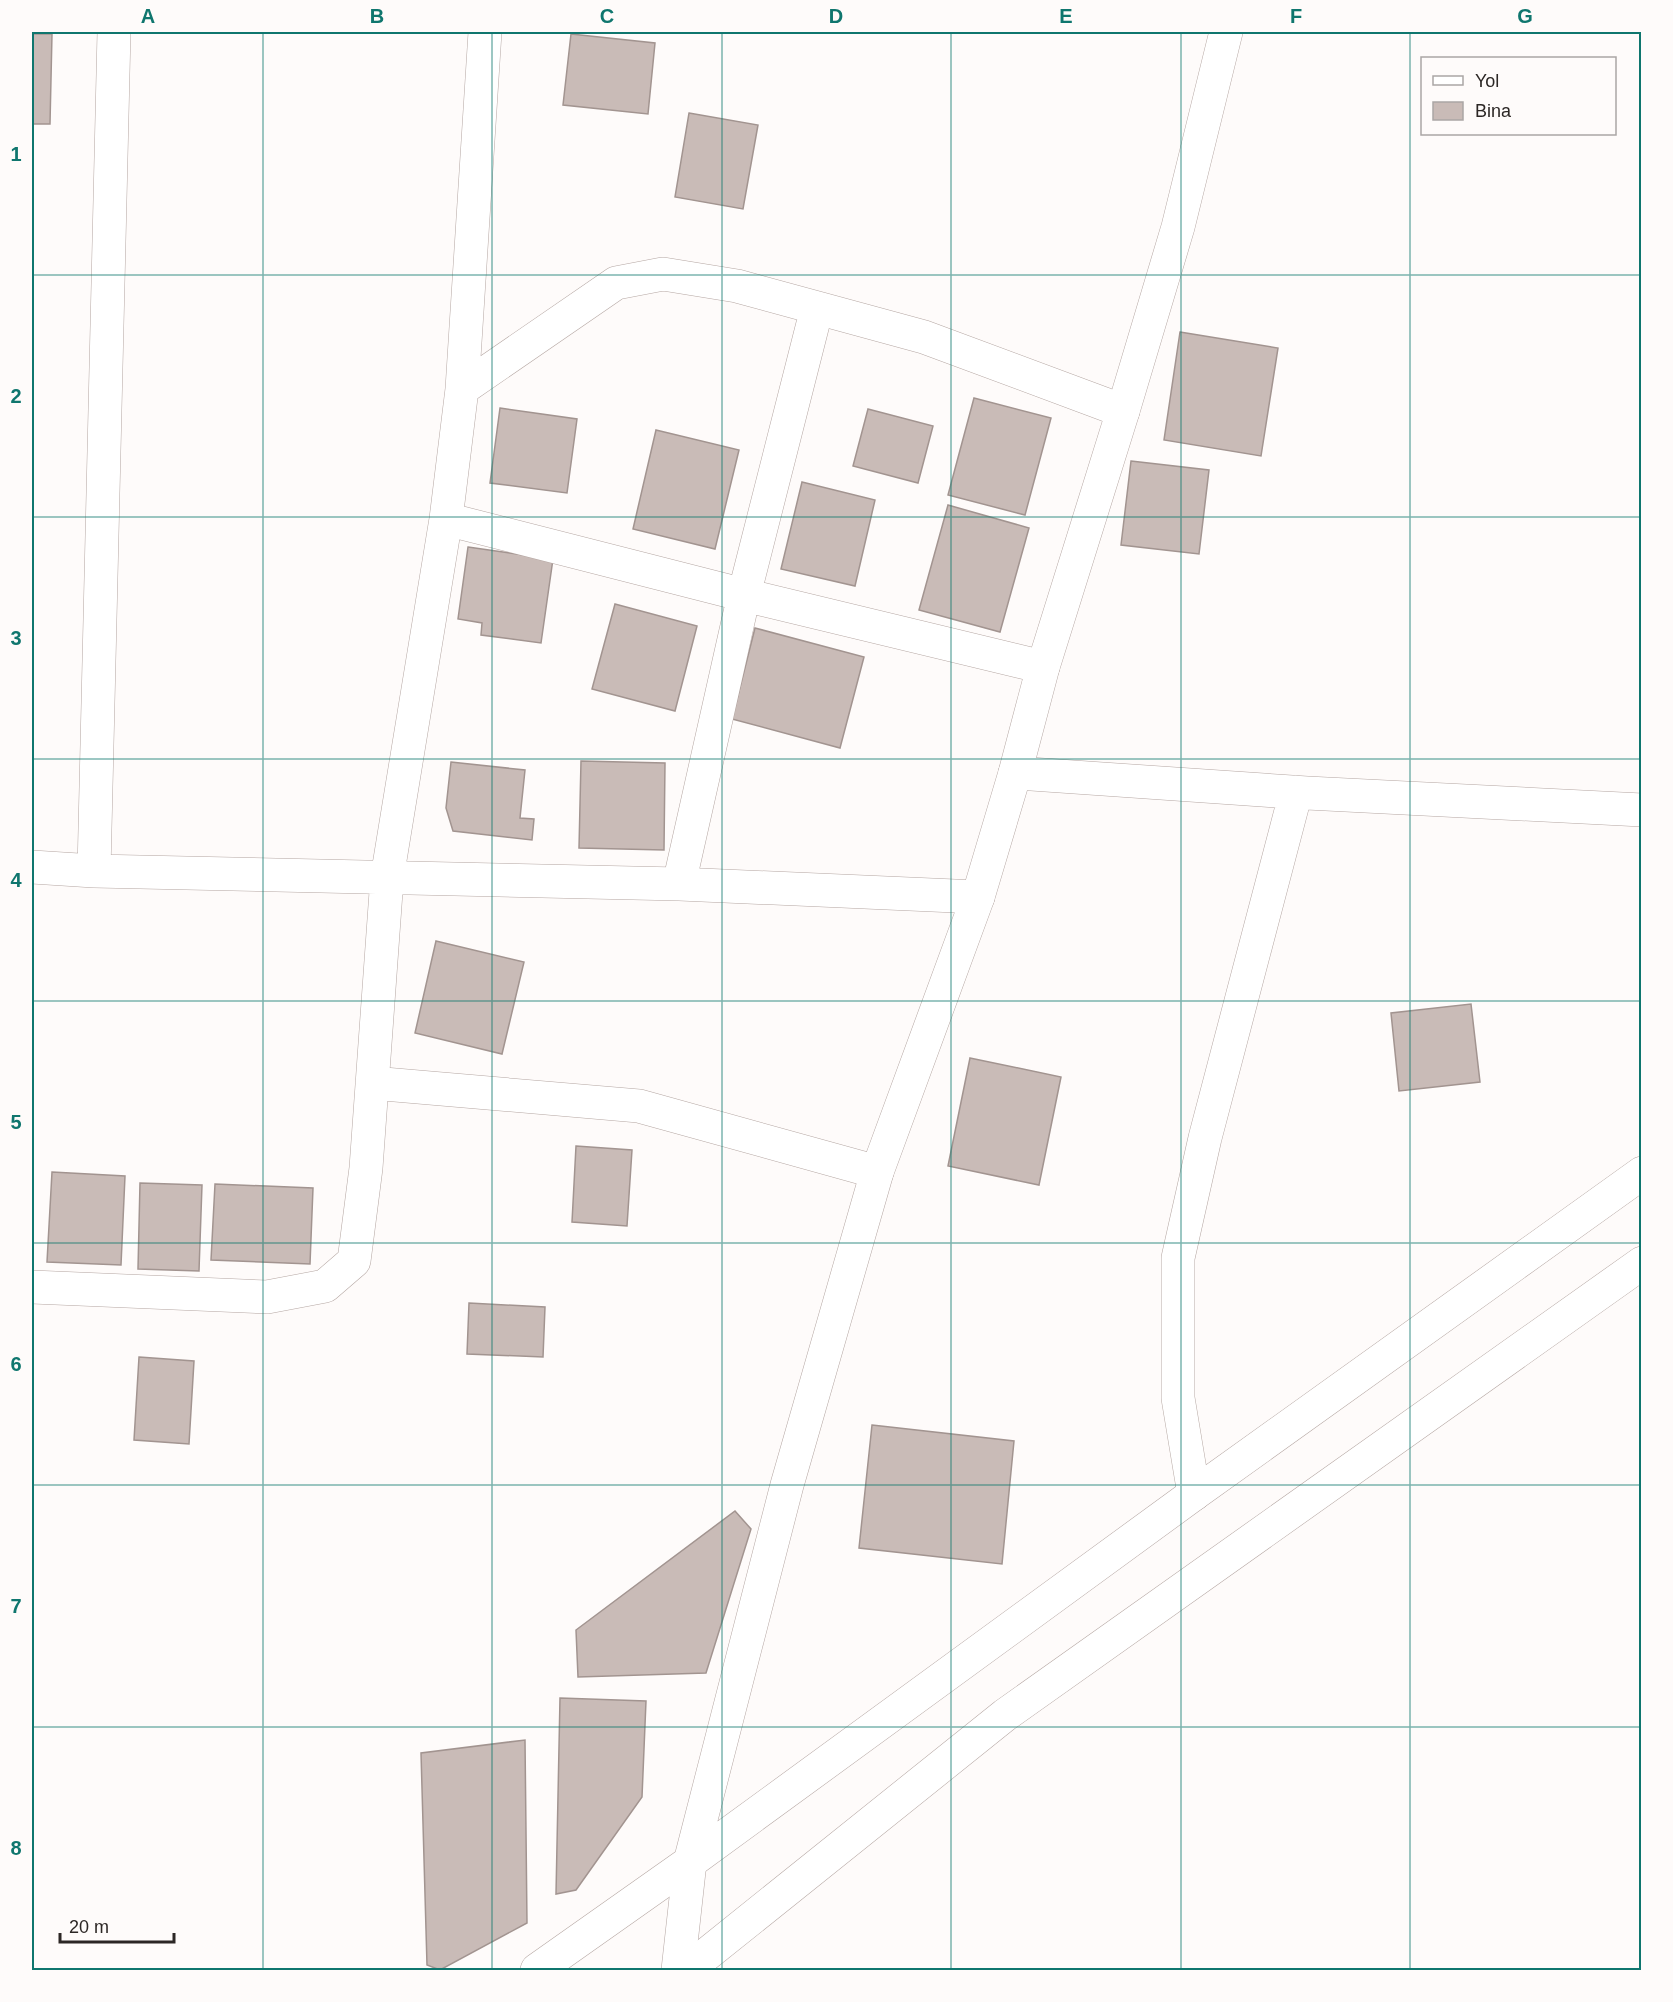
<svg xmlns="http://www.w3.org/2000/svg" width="1673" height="2002" font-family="Arial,sans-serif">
  <rect width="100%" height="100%" fill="#fefbfa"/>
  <path fill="#c9bbb7" stroke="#a29490" stroke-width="1.5" d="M 32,34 L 52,34 L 50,124 L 32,124 Z
    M 571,34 L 655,43 L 648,114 L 563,105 Z
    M 689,113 L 758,125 L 743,209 L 675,197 Z
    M 1180,332 L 1278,348 L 1261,456 L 1164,440 Z
    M 974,398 L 1051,418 L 1025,515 L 948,495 Z
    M 500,408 L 577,419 L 567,493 L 490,483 Z
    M 868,409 L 933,426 L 918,483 L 853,466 Z
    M 656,430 L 739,450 L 715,549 L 633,529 Z
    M 1131,461 L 1209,470 L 1199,554 L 1121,545 Z
    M 802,482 L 875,500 L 855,586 L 781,569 Z
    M 948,505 L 1029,528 L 1000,632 L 919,610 Z
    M 468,547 L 553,559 L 541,643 L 481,635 L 482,623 L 458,619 Z
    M 615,604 L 697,626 L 675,711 L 592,689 Z
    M 755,628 L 864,657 L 840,748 L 732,719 Z
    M 581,761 L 665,763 L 664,850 L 579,848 Z
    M 451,762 L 525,770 L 520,818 L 534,819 L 532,840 L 453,831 L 446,808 Z
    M 436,941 L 524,962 L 502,1054 L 415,1033 Z
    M 1471,1004 L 1480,1082 L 1399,1091 L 1391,1013 Z
    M 970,1058 L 1061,1077 L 1039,1185 L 948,1166 Z
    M 576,1146 L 632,1150 L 627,1226 L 572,1222 Z
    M 52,1172 L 125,1176 L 121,1265 L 47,1262 Z
    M 140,1183 L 202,1185 L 199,1271 L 138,1269 Z
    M 215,1184 L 313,1188 L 310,1264 L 211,1260 Z
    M 469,1303 L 545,1307 L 543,1357 L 467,1354 Z
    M 139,1357 L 194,1361 L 189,1444 L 134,1440 Z
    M 872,1425 L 1014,1441 L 1002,1564 L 859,1548 Z
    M 735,1511 L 751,1529 L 706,1673 L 578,1677 L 576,1630 Z
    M 560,1698 L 646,1701 L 642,1797 L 576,1890 L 556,1894 Z
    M 525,1740 L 527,1923 L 440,1970 L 427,1965 L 421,1753 Z"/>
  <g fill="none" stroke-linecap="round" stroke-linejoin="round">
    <g stroke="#b5a7a3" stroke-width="34">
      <path id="minor" d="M 462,389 L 616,283 L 663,274 L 737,286 L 924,337 L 1123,411
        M 446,519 L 744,595 L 1043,667
        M 1015,773 L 1307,793 L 1642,810
        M 32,867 L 94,871 L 679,884 L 978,897
        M 94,871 L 114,32
        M 679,884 L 744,595 L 817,308
        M 372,1083 L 639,1106 L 877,1172
        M 32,1287 L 267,1297 L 325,1286 L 354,1261 L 366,1168 L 387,878 L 446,519 L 462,389 L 485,32
        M 1194,1494 L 1178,1398 L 1178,1258 L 1205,1138 L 1296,792
        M 678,1970 L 690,1862"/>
    </g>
    <g stroke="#b5a7a3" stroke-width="34">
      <path id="tertiary" d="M 690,1862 L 787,1485 L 877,1172 L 978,897 L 1015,773 L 1043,667 L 1123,411 L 1178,227 L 1226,32
        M 537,1970 L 690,1862 L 1194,1494 L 1642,1173
        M 687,1970 L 1005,1715 L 1642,1263"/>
    </g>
    <use href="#minor" stroke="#fff" stroke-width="33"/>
    <use href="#tertiary" stroke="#fff" stroke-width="33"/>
  </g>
  <path fill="none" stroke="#0f766e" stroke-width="1.5" stroke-opacity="0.55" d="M 263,32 L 263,1970M 492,32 L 492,1970M 722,32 L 722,1970M 951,32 L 951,1970M 1181,32 L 1181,1970M 1410,32 L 1410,1970M 32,275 L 1642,275M 32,517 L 1642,517M 32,759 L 1642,759M 32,1001 L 1642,1001M 32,1243 L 1642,1243M 32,1485 L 1642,1485M 32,1727 L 1642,1727"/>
  <rect width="1673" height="2002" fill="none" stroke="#fefbfa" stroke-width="66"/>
  <rect x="1421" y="57" width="195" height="78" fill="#fefbfa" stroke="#aaa6a5" stroke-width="1.5"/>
  <rect x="1433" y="76" width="30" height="9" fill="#ffffff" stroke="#aaa6a5" stroke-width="1.5"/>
  <text x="1475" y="87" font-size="18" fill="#2c2725">Yol</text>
  <rect x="1433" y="102" width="30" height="18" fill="#c9bbb7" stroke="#aaa6a5" stroke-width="1.5"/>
  <text x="1475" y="117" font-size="18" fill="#2c2725">Bina</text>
  <path d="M60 1933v9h114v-9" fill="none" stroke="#2c2725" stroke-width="3"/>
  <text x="69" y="1933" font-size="18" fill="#2c2725" stroke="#fefbfa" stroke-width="4.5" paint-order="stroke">20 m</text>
  <rect x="33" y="33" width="1607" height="1936" fill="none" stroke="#0f766e" stroke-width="2"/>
  <g font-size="20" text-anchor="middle" font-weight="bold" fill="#0f766e">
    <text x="148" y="23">A</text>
    <text x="377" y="23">B</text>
    <text x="607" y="23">C</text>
    <text x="836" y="23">D</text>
    <text x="1066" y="23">E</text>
    <text x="1296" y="23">F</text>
    <text x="1525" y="23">G</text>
    <text x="16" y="161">1</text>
    <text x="16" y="403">2</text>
    <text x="16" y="645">3</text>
    <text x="16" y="887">4</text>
    <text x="16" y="1129">5</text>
    <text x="16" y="1371">6</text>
    <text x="16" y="1613">7</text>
    <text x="16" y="1855">8</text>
  </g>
</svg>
